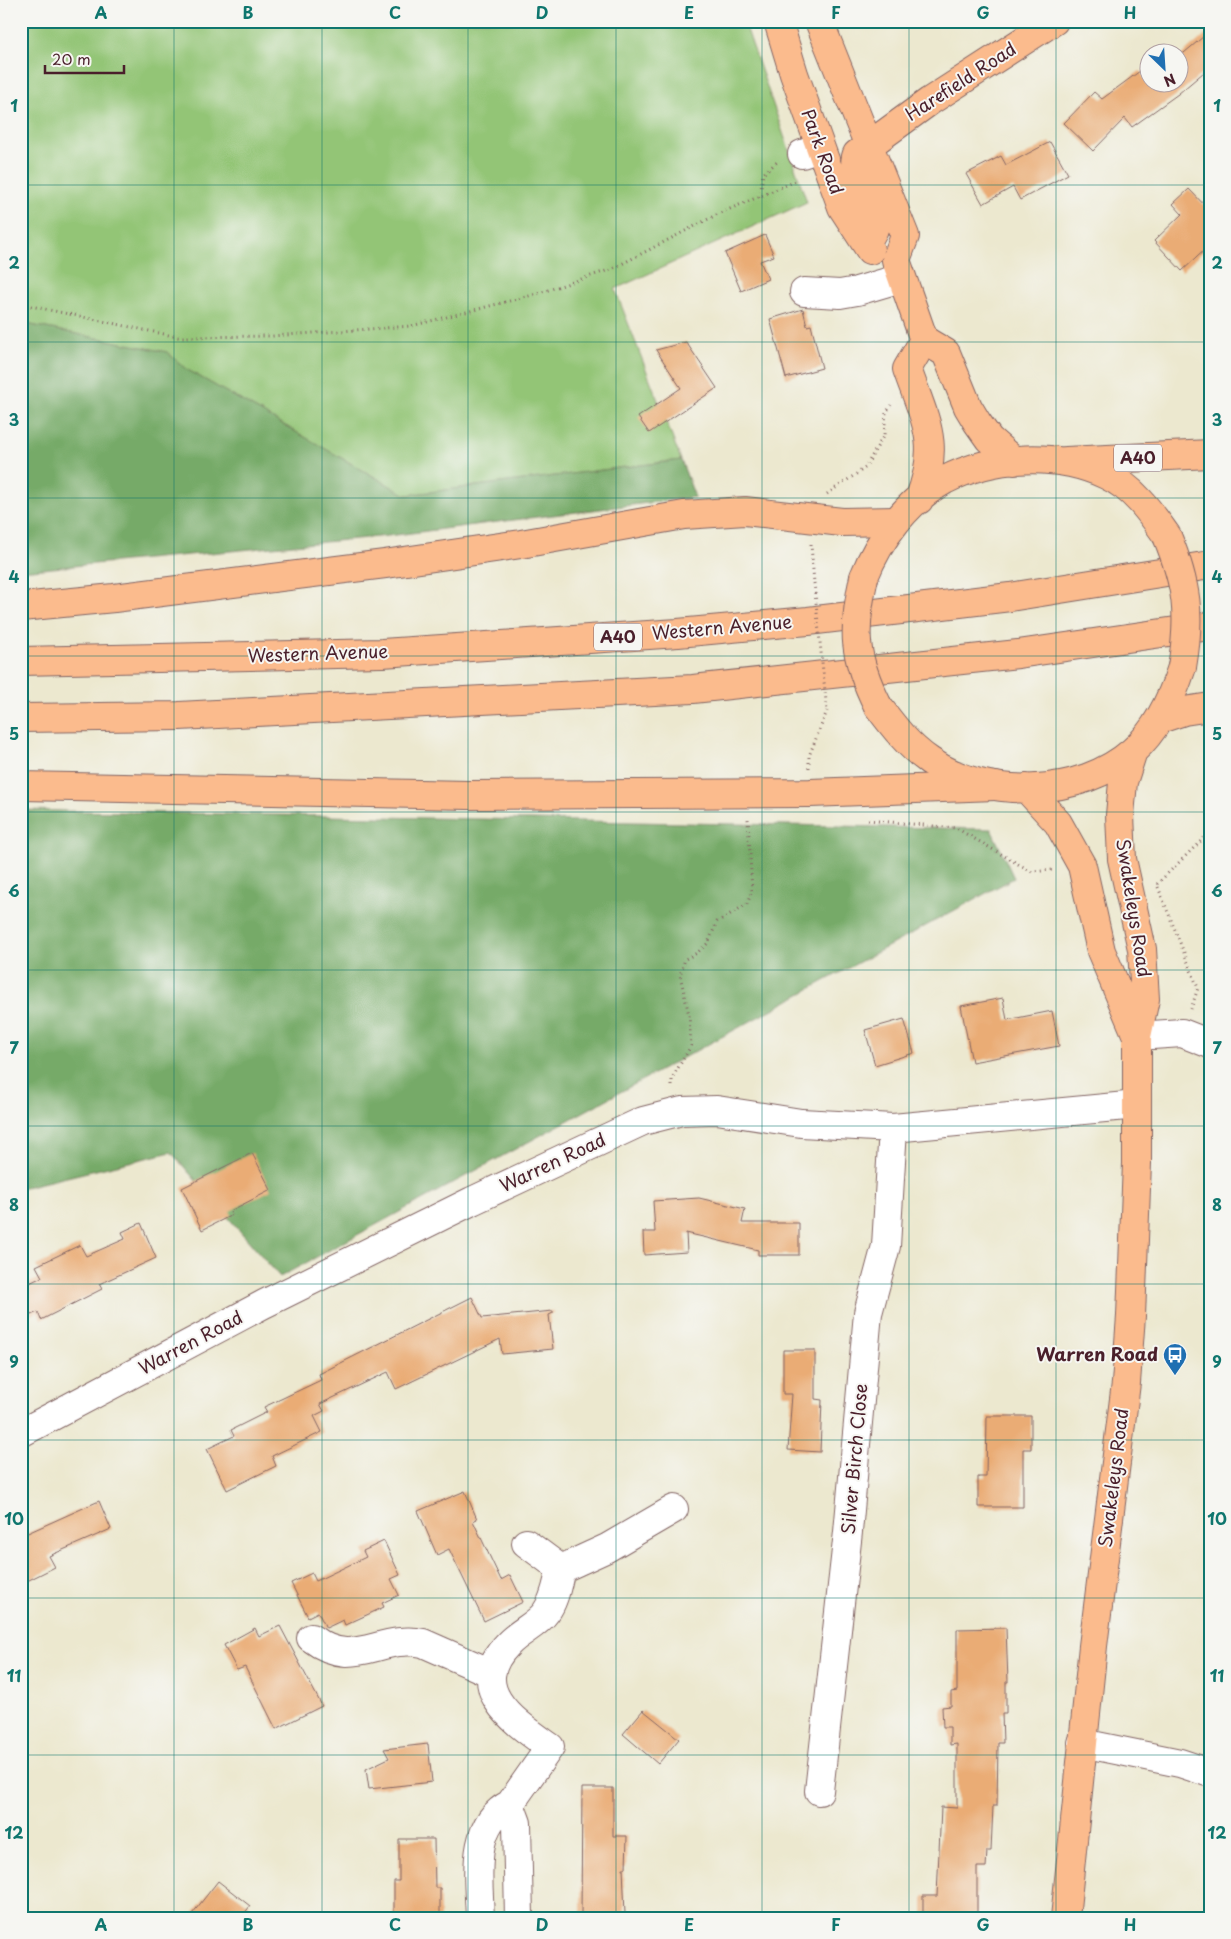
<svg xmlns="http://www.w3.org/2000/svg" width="1231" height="1939" font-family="'Playpen Sans',sans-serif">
  <rect width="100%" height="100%" fill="#f6f6f2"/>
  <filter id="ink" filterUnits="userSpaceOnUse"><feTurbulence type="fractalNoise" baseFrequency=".02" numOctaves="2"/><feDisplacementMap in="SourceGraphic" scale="10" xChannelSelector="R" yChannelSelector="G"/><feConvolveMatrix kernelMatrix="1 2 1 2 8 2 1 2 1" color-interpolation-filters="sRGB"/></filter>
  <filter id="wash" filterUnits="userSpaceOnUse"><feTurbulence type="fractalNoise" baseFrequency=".0096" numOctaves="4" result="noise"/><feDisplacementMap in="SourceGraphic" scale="20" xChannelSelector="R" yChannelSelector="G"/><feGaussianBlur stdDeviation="1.12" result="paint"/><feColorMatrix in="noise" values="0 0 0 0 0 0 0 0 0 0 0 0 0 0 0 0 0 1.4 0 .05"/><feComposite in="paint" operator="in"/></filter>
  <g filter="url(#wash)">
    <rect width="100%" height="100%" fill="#ece8cf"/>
    <path fill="#93c576" stroke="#6e7250" d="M 21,21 L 744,21 L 807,202 L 615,289 L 681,460 L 406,495 L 186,369 L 167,352 L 21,323 Z"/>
    <path fill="#76aa67" stroke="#606449" d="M 21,323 L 167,352 L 186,369 L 406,495 L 681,460 L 695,497 L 388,536 L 21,571 Z
      M 21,810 L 991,829 L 1014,878 L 280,1277 L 171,1152 L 21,1188 Z"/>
    <g id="blocks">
      <path fill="#eaac75" d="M 1210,31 L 1210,67 L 1178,94 L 1132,127 L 1125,118 L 1093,151 L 1064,123 L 1094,92 L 1102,99 L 1140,71 L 1148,83 L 1178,82 L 1178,58 Z
        M 1050,142 L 1068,174 L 1020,200 L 1013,187 L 983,204 L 966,174 L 1001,156 L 1006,165 Z
        M 1189,189 L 1210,211 L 1210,245 L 1182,271 L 1154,241 L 1182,214 L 1173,204 Z
        M 765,235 L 774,256 L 760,261 L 768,279 L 741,291 L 725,253 Z
        M 803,309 L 807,326 L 811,325 L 822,368 L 786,378 L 770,319 Z
        M 686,342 L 717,388 L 649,433 L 638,417 L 681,388 L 656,350 Z
        M 1003,998 L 1007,1020 L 1052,1011 L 1059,1046 L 972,1062 L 961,1006 Z
        M 904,1019 L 914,1053 L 875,1065 L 865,1030 Z
        M 252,1153 L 271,1190 L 230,1211 L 232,1215 L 202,1230 L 182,1188 Z
        M 699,1198 L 745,1209 L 742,1223 L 799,1223 L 799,1255 L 758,1255 L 758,1250 L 686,1233 L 687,1252 L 644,1255 L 643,1232 L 655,1232 L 653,1201 Z
        M 141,1223 L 156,1258 L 99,1284 L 102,1289 L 41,1320 L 38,1312 L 21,1319 L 21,1287 L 42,1277 L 36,1266 L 80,1245 L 86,1256 L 125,1239 L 122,1232 Z
        M 472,1297 L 482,1318 L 553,1311 L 553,1313 L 549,1315 L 553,1349 L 502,1354 L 500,1339 L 396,1389 L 388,1372 L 320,1404 L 324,1411 L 314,1416 L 322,1432 L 272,1456 L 276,1466 L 227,1490 L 207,1449 L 234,1436 L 231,1430 L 267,1412 L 264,1407 L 321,1380 L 319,1374 Z
        M 783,1350 L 815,1350 L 815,1399 L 822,1400 L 820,1452 L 788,1450 L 792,1394 L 783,1394 Z
        M 987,1416 L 1031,1416 L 1031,1449 L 1023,1449 L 1023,1507 L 978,1507 L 978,1477 L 986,1477 Z
        M 465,1491 L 477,1519 L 473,1521 L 501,1580 L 510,1575 L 523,1602 L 484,1621 L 449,1549 L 437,1555 L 418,1511 Z
        M 99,1501 L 111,1529 L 49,1556 L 55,1567 L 21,1584 L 21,1536 Z
        M 384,1541 L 400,1575 L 391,1579 L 399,1595 L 382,1603 L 384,1607 L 345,1625 L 343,1620 L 326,1628 L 318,1612 L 308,1617 L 291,1583 L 312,1573 L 316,1581 L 366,1557 L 363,1551 Z
        M 280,1626 L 322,1706 L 276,1729 L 245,1667 L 237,1670 L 224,1645 L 255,1628 L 259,1636 Z
        M 1006,1628 L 1008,1682 L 1006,1682 L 1006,1713 L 1002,1713 L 1003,1743 L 998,1743 L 997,1806 L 993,1806 L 991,1851 L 987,1851 L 986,1867 L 977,1867 L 977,1918 L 923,1918 L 923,1896 L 937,1896 L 941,1807 L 957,1808 L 957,1744 L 950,1745 L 950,1727 L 943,1727 L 942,1707 L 951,1706 L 951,1692 L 957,1691 L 957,1629 Z
        M 643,1710 L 679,1739 L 658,1764 L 623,1734 Z
        M 428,1744 L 432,1782 L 369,1789 L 366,1769 L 389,1758 L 384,1749 Z
        M 582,1788 L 613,1788 L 613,1836 L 627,1836 L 626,1868 L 623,1868 L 625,1914 L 581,1916 Z
        M 399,1839 L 434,1839 L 435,1888 L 440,1888 L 440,1918 L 394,1918 L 394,1881 L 399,1881 Z
        M 218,1881 L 250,1906 L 241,1918 L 189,1918 Z"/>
    </g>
  </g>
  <g filter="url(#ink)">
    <use href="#blocks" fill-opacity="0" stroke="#836564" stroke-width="1"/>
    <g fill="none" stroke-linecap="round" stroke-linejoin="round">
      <g stroke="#836564" stroke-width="30">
        <path id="minor" d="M 802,154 L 820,148
          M 804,292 L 840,294 L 857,291 L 901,278
          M 1137,1036 L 1182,1033 L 1210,1044
          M 21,1433 L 264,1304 L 472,1201 L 643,1121 L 682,1111 L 717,1110 L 801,1123 L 893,1128 L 1137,1105
          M 526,1543 L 561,1569 L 607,1548 L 674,1509
          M 311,1638 C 354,1671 379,1634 423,1643 L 491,1673
          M 1082,1743 L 1180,1763 L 1210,1773
          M 819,1791 L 848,1532 L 868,1313 L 886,1246 L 893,1128
          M 510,1804 L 550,1747 C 515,1722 464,1689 508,1644 C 519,1632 537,1625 546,1612 C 555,1600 557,1584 561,1569
          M 480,1918 C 479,1881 469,1824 510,1804 L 517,1823 L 519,1918"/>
      </g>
      <g stroke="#836564" stroke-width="30">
        <path id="major" d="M 778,21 L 794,74 L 842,207 L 870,250
          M 819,21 L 905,236 L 896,260 L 924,340 L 946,353 L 968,407 L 977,422 L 989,439 L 1014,461
          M 867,242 L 874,229 C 868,213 849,168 857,154 L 930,101 L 1054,21
          M 919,500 C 941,444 926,423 907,369 L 924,340
          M 864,577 C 879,539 908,500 945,480 C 994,455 1057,452 1106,475 C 1133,487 1151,513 1167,536
          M 878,706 C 893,726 908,746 930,761 C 986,800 1080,798 1133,751 C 1158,729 1172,698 1182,667
          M 1026,788 L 1058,823 L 1082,866 L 1101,951 L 1137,1036
          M 1065,1918 L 1093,1646 L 1126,1383 L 1131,1316 L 1137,1163 L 1137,1036 L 1145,999 L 1142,949 L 1122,859 L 1120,815 L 1123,782 L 1133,751"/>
      </g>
      <g stroke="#836564" stroke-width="30">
        <path id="highway" d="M 1066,461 L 1210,454
          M 21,607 L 114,598 L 385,564 L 521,544 L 684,515 L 745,511 L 842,522 L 896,521
          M 21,661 L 382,653 L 678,633 L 808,621 L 1010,597 L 1210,565
          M 21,718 L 179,716 L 693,689 L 1018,654 L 1210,626
          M 1160,719 L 1184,711 L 1210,707
          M 21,786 L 468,795 L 810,793 L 995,786"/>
      </g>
      <path stroke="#836564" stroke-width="3" stroke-dasharray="1 4" stroke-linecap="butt" d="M 760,197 L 763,174 L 777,162
        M 21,304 L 178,337 L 272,336 L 411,326 L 533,295 L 612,269 L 718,214 L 796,181
        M 827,494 L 865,468 L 884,435 L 886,413 L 891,405
        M 811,544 L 814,583
        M 809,768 L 809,756 L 827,711
        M 868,820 L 956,828 L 1032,872 L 1052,870
        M 1157,884 L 1210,832
        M 1158,887 L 1198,988 L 1191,1009
        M 672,1086 L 672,1078 L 691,1046 L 689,1015 L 680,975 L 685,959 L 697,953 L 708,943 L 717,922 L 747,904 L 752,891 L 748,819"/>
      <use href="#minor" stroke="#fff" stroke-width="28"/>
      <use href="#major" stroke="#fbbb8d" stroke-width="28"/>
      <use href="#highway" stroke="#fbbb8d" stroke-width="28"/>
      <g stroke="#836564" stroke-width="30" stroke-linecap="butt">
        <path id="major-bridge" d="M 1167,536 C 1187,585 1191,615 1182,667
          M 864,577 C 852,631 853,656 878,706"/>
      </g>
      <path stroke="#836564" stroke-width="3" stroke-dasharray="1 4" stroke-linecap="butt" d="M 814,583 L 827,711"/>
      <use href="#major-bridge" stroke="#fbbb8d" stroke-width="28"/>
    </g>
  </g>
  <path fill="none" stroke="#0f766e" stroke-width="1" stroke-opacity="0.55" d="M 174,21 L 174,1918M 322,21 L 322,1918M 468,21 L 468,1918M 616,21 L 616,1918M 762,21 L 762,1918M 909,21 L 909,1918M 1056,21 L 1056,1918M 21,185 L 1210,185M 21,342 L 1210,342M 21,498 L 1210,498M 21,656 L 1210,656M 21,812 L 1210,812M 21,970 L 1210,970M 21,1126 L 1210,1126M 21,1284 L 1210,1284M 21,1440 L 1210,1440M 21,1598 L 1210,1598M 21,1755 L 1210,1755"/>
  <defs>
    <g id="bus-pin" transform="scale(1.25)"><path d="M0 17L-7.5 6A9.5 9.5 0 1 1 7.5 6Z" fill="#1f6fb2" stroke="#f6f6f2"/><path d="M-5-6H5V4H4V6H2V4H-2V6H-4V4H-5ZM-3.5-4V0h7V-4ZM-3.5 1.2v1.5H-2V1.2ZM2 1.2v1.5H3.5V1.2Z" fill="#fff"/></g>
  </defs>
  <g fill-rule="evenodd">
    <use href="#bus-pin" x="1175" y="1355"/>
  </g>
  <g text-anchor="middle" stroke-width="4" stroke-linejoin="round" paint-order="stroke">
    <g fill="#f6f6f2" stroke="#7e6067" stroke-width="1">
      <rect x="1114" y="444.5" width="48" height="27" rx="4"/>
      <rect x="594" y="623.5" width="48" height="27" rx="4"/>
    </g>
    <g font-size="16" font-weight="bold" fill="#4a1f2b">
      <text x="1138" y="464">A40</text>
      <text x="618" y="643">A40</text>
    </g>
    <g font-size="18" fill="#4a1f2b" stroke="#f6f6f2">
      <text transform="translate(961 82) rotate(-33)" y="6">Harefield Road</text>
      <text transform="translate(822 152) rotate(70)" y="6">Park Road</text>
      <text transform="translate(722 628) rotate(-5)" y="6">Western Avenue</text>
      <text transform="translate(318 654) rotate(-2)" y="6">Western Avenue</text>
      <text transform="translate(1133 908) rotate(81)" y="6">Swakeleys Road</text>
      <text transform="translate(553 1163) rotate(-25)" y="6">Warren Road</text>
      <text transform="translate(191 1343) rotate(-28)" y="6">Warren Road</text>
      <text transform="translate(855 1459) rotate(-85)" y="6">Silver Birch Close</text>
      <text transform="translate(1114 1478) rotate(-83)" y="6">Swakeleys Road</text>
    </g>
    <g font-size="18" font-weight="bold" fill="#4a1f2b" stroke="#f6f6f2" text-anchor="end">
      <text x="1158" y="1361">Warren Road</text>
    </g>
  </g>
  <rect width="1231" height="1939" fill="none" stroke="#f6f6f2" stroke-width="55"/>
  <g transform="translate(1164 68) rotate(155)"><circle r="24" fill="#f6f6f2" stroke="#b1a0a2"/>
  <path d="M0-4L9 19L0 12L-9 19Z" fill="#1f6fb2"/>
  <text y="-8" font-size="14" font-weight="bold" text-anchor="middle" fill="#4a1f2b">N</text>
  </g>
  <path d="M45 65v8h79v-8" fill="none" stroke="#4a1f2b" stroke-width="2.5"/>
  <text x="52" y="65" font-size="15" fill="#4a1f2b" stroke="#f6f6f2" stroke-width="4" paint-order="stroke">20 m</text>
  <rect x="28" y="28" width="1176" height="1884" fill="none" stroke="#0f766e" stroke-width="2"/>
  <g font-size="16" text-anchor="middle" font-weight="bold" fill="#0f766e">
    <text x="101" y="19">A</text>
    <text x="248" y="19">B</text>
    <text x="395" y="19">C</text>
    <text x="542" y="19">D</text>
    <text x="689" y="19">E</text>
    <text x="836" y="19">F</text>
    <text x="983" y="19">G</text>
    <text x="1130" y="19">H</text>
    <text x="14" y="112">1</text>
    <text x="1217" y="112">1</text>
    <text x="14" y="269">2</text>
    <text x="1217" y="269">2</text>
    <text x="14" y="426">3</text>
    <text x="1217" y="426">3</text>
    <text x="14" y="583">4</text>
    <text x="1217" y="583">4</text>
    <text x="14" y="740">5</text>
    <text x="1217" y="740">5</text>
    <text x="14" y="897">6</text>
    <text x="1217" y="897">6</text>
    <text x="14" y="1054">7</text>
    <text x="1217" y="1054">7</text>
    <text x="14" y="1211">8</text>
    <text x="1217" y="1211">8</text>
    <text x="14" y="1368">9</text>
    <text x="1217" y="1368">9</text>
    <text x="14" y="1525">10</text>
    <text x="1217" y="1525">10</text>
    <text x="14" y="1682">11</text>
    <text x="1217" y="1682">11</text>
    <text x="14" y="1839">12</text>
    <text x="1217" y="1839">12</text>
    <text x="101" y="1931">A</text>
    <text x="248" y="1931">B</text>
    <text x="395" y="1931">C</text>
    <text x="542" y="1931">D</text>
    <text x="689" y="1931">E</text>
    <text x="836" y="1931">F</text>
    <text x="983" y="1931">G</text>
    <text x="1130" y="1931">H</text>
  </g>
</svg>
